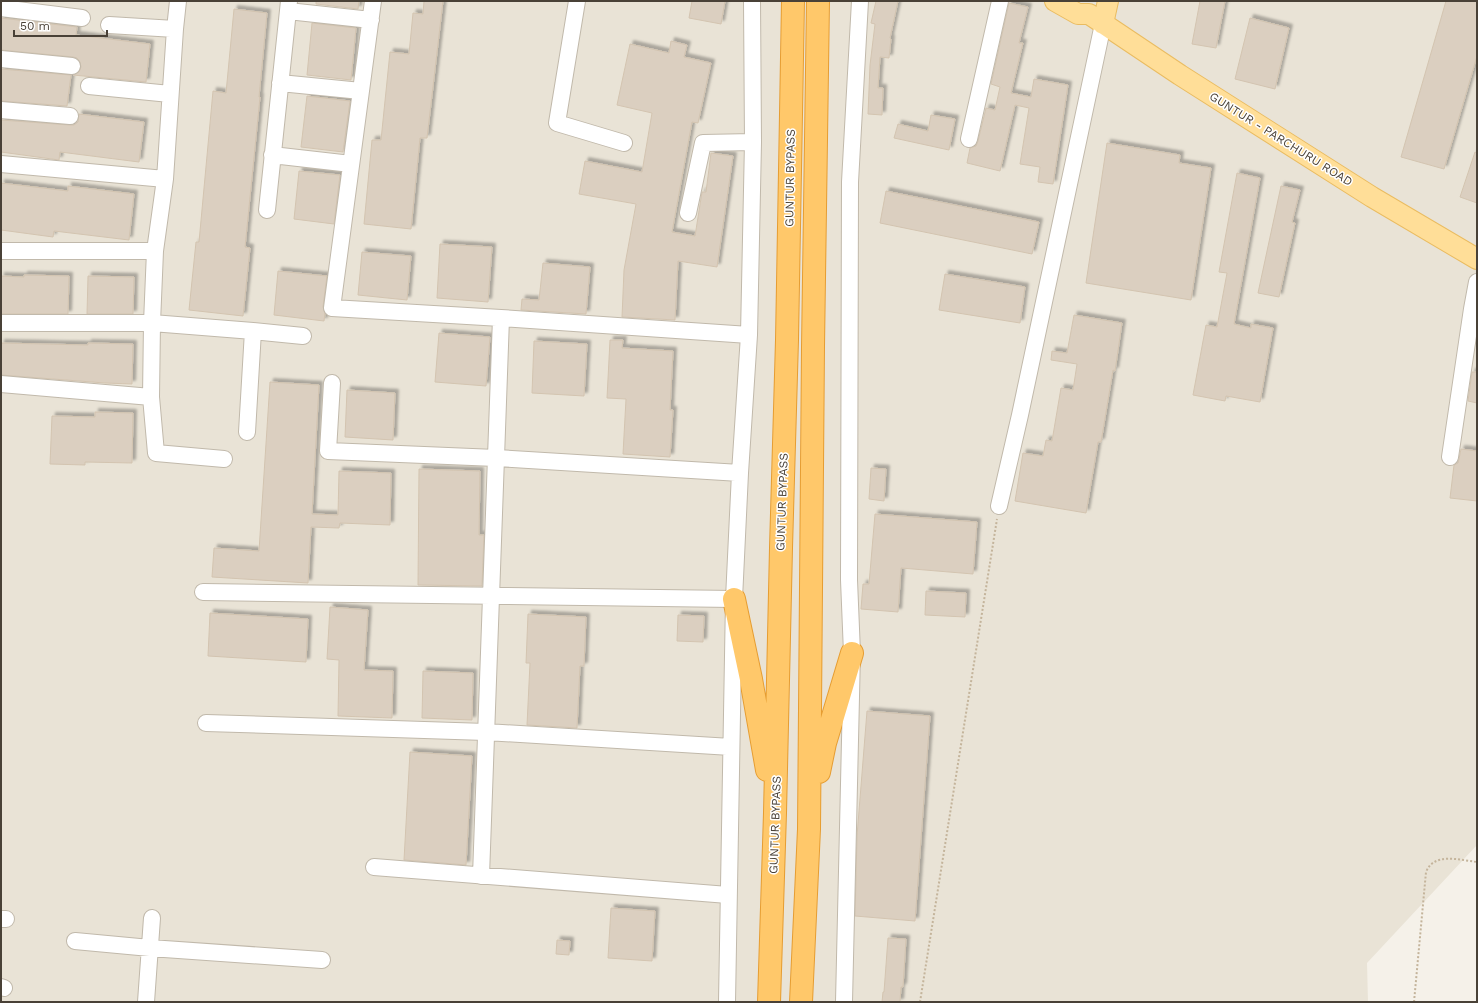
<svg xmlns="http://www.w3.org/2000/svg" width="1478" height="1003" font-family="'Work Sans',sans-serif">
  <defs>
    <filter id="shadow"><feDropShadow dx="3.5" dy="-3.5" stdDeviation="1" flood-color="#0004"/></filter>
  </defs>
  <rect width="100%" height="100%" fill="#f5f1e9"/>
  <path fill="#e9e3d6" d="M 1,1 L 1477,1 L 1477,845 L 1367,963 L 1368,1002 L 1,1002 Z"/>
  <path fill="#dbcfc0" stroke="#d3c4b0" filter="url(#shadow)" d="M 316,1 L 359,1 L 358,9 L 316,4 Z
    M 424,1 L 443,1 L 427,138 L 420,138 L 411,229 L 364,224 L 372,140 L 381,140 L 390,52 L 409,54 L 413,13 L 423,14 Z
    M 692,1 L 725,1 L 721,24 L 689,18 Z
    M 876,1 L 898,1 L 890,38 L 891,39 L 889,58 L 880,57 L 878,88 L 883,88 L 882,115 L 868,114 L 870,65 L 875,24 L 871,23 Z
    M 1200,1 L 1225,1 L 1216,48 L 1192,44 Z
    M 1446,1 L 1477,1 L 1477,56 L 1444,169 L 1401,157 Z
    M 1009,3 L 1028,7 L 1019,43 L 1023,43 L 1011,93 L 1031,97 L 1034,79 L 1068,85 L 1053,184 L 1038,182 L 1040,167 L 1020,164 L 1029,108 L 1015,105 L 1000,171 L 967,163 L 970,148 L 976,146 L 978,141 L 986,108 L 995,110 L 1000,87 L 991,84 Z
    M 234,9 L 267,13 L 259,97 L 260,97 L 245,247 L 250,248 L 243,316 L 189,310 L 196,242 L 199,242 L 213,91 L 226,93 Z
    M 1,18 L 77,27 L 76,35 L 150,44 L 146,82 L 73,75 L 79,72 L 81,67 L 80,62 L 77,58 L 73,57 L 1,50 Z
    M 1250,18 L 1289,28 L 1275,89 L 1235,79 Z
    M 312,23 L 356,28 L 351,80 L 307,75 Z
    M 671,41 L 687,45 L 684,57 L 711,63 L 698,123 L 692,122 L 672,232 L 695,236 L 702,192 L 706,192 L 711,153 L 733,156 L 717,267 L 678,261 L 675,320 L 622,317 L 624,270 L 636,204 L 579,194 L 585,161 L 642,172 L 652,113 L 617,105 L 630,44 L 669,53 Z
    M 1,69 L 71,75 L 67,106 L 1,101 Z
    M 307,96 L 350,101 L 343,152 L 301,147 Z
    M 79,114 L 144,122 L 139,162 L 60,152 L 59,160 L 1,152 L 1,120 L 70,125 L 74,125 L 78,122 Z
    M 931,115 L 955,119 L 949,150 L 894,138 L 898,124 L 928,131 Z
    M 1107,143 L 1180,155 L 1179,163 L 1211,168 L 1191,300 L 1086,283 Z
    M 1475,152 L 1477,153 L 1477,203 L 1460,197 Z
    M 299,171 L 340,175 L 334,224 L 294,219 Z
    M 1237,173 L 1260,178 L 1234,324 L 1251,328 L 1251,324 L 1273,328 L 1260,402 L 1226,396 L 1225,401 L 1193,395 L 1206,325 L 1217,327 L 1227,273 L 1219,272 Z
    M 1,183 L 68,191 L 68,186 L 134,194 L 129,240 L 54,231 L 53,237 L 1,230 Z
    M 1281,186 L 1300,190 L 1292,222 L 1295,223 L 1279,297 L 1258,293 Z
    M 886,191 L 1039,222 L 1032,254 L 880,223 Z
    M 440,244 L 492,247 L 488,302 L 437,298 Z
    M 362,252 L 411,256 L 407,300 L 358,295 Z
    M 543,263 L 590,267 L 586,314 L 521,310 L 522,299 L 539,300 Z
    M 278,271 L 327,276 L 323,307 L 325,313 L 324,321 L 274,315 Z
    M 945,274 L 1025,287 L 1020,323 L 939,310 Z
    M 24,275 L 69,276 L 68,314 L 1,314 L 1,276 L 24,277 Z
    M 88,276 L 134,277 L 133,314 L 87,314 Z
    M 1074,315 L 1122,323 L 1115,371 L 1113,370 L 1101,442 L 1098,442 L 1086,513 L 1015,501 L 1023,453 L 1043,456 L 1046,440 L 1052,441 L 1061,388 L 1073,390 L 1077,364 L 1051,360 L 1052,351 L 1067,353 Z
    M 439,333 L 490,337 L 486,386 L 435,382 Z
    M 610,340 L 623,340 L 622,348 L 673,351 L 670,410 L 673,410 L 670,457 L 623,454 L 626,399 L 607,398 Z
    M 534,341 L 587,344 L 584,396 L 532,393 Z
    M 1,343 L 88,345 L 88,343 L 133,344 L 132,384 L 105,383 L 1,375 Z
    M 1472,372 L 1477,372 L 1477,403 L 1468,401 Z
    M 270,382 L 319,385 L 312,514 L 338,515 L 339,471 L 391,473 L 390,525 L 340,523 L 339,528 L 311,527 L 308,583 L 212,577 L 214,548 L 259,551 Z
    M 347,390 L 395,393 L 393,440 L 345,437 Z
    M 95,412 L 133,413 L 132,463 L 85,462 L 85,465 L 50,464 L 52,416 L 95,417 Z
    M 1461,449 L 1477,451 L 1477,501 L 1450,498 L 1454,465 L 1458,463 L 1459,459 Z
    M 871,468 L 886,469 L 884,501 L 869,499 Z
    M 419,469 L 480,471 L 479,535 L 484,535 L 482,586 L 418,585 Z
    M 875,514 L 977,522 L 973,574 L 901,568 L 898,612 L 861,609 L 863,584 L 869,584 Z
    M 926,591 L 966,593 L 965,617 L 925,615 Z
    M 330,607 L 368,610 L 364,670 L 393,671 L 392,718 L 338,716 L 339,660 L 327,659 Z
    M 210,613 L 308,619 L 306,662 L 208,656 Z
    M 528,614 L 586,617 L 584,666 L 580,666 L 577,728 L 527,725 L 530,663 L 526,663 Z
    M 678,615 L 704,616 L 703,642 L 677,641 Z
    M 423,671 L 473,673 L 472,720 L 422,718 Z
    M 867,711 L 930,716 L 915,921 L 855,916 L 857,836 Z
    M 410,752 L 472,756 L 466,865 L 404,860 Z
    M 611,908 L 655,911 L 652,961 L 608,958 Z
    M 888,938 L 906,939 L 903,987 L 901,987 L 900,1002 L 882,1002 L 883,992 L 884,992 Z
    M 557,940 L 570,941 L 569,955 L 556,954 Z"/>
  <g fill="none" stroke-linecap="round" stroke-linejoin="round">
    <g stroke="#c1b9ab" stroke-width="18">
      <path id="minor" d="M 178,1 L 175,29 L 165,179 L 155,251 L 152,323 L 151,397 L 156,453 L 224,459
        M 373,1 L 332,308 L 501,318 L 749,335
        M 577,1 L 557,123 L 624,143
        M 1,8 L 82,18
        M 288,11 L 371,20
        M 109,25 L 175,29
        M 1,59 L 72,66
        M 280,83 L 361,91
        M 89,86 L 170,94
        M 1,110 L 70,116
        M 969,139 L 1000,1
        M 272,155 L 351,164
        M 1,164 L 165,179
        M 267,210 L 289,1
        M 688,213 L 703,143 L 753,142
        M 1,251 L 155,251
        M 1,323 L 152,323 L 253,331 L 303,336
        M 332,383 L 328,451 L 496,458 L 740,473
        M 1,384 L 151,397
        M 247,432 L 253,331
        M 1450,457 L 1472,309 L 1477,282
        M 999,506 L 1020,415 L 1103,24
        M 203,592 L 734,599
        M 206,723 L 486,732 L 731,747
        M 374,867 L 728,895
        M 481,876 L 501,318
        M 1,919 L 6,919
        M 75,941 L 150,948 L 322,960
        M 1,987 L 4,988
        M 146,1002 L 152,918
        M 727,1002 L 734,599 L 740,473 L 749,335 L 753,142 L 752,1
        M 844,1002 L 852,653 L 849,580 L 850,182 L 860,1"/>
    </g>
    <g stroke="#eabc61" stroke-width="22">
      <path id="major" d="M 1055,1 L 1078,14 L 1089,14 L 1180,75 L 1372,197 L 1477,259
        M 1103,24 L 1108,1"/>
    </g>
    <g stroke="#e69d32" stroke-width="24">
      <path id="highway" d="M 734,599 L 751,679 L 767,770
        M 819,772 L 825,743 L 852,653
        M 769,1002 L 775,813 L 781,548 L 787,340 L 793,1
        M 801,1002 L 809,829 L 813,347 L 818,1"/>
    </g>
    <path stroke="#c4b49b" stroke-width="2" stroke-dasharray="2 2" stroke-linecap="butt" d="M 920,1002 L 997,519
      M 1414,1002 L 1426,872 C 1434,852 1459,860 1477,862"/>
    <use href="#minor" stroke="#fff" stroke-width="16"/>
    <use href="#major" stroke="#ffde98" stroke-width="20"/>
    <use href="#highway" stroke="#ffc86a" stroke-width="22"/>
  </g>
  <g text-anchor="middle" stroke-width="3" stroke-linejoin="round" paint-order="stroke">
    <g font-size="12" fill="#494137" stroke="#fff">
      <text transform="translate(1281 139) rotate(32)" y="4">GUNTUR - PARCHURU ROAD</text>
      <text transform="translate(790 178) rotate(-89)" y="4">GUNTUR BYPASS</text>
      <text transform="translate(782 502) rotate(-88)" y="4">GUNTUR BYPASS</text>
      <text transform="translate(775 825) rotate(-88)" y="4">GUNTUR BYPASS</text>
    </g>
  </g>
  <rect width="1478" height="1003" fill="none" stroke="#494137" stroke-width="4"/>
  <path d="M14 30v6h93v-6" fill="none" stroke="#494137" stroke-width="2"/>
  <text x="20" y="30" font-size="12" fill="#494137" stroke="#ffffff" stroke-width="3" paint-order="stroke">50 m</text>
</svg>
